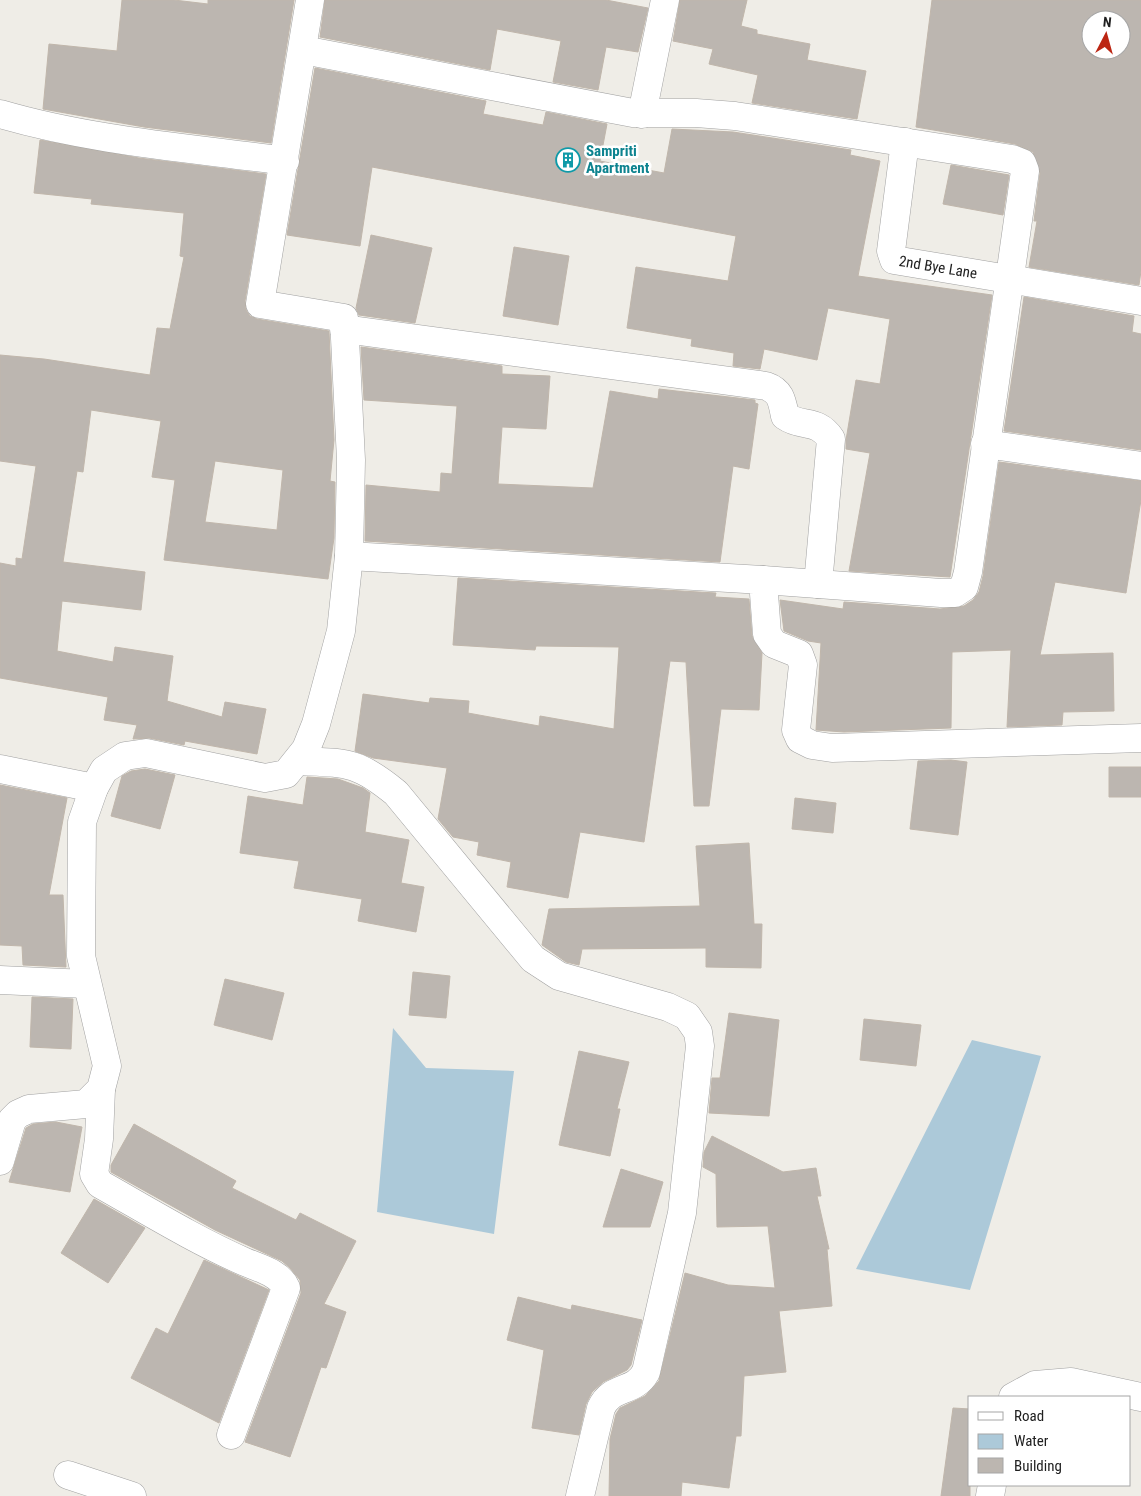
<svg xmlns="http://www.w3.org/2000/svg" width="1141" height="1496" font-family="'Roboto Condensed',sans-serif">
  <rect width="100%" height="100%" fill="#efede7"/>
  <path fill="#acc9d9" d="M 393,1028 L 426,1068 L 514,1071 L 494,1234 L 377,1212 Z
    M 972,1040 L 1041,1056 L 970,1290 L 856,1269 Z"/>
  <path fill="#bcb6b0" stroke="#c0b6ab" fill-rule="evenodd" d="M 122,0 L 174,0 L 208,4 L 208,0 L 294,0 L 271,143 L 144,127 L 43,109 L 49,44 L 117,51 Z
    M 325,0 L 606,0 L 648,8 L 638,52 L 606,47 L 598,90 L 553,82 L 561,41 L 497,29 L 490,70 L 320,37 Z
    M 680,0 L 747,0 L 741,26 L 757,30 L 757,34 L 810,44 L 807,60 L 866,71 L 857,119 L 752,103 L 758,75 L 709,64 L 713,49 L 673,41 Z
    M 932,0 L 1141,0 L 1141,271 L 1139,285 L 1029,267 L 1037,221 L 1034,221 L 1040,173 L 1033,152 L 1015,144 L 916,127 ZM 1091,20 L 1121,20 L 1121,50 L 1091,50 Z
    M 315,68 L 486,101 L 483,114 L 543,125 L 546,112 L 607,124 L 600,161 L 664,173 L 672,129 L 733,132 L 851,150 L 850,155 L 880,161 L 858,276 L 992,295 L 950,577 L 849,571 L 870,453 L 846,449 L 846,440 L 856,380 L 880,384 L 890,319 L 828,308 L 817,360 L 764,349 L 760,369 L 733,366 L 734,353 L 691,346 L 692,339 L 627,328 L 636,267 L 728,281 L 736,236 L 372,167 L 360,246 L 287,235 Z
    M 40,140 L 139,158 L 266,174 L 245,301 L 246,310 L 250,316 L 257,319 L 329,331 L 334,440 L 330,481 L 335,482 L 334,538 L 328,579 L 164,560 L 175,480 L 152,477 L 161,421 L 91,410 L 83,472 L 77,471 L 63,562 L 145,572 L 141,610 L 62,601 L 57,651 L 113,662 L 115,647 L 173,656 L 167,701 L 222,717 L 225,702 L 266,709 L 257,754 L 185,741 L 184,745 L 149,738 L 133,739 L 137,725 L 104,720 L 108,697 L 0,678 L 0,563 L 16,566 L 16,558 L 22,559 L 36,466 L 0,461 L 0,355 L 44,359 L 150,375 L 157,328 L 170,329 L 184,257 L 180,256 L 184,213 L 91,204 L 92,199 L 34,193 ZM 215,461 L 283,470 L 277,530 L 205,522 Z
    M 951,165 L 1009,175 L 1003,215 L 943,204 Z
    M 371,235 L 432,248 L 415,323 L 359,315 L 356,308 Z
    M 514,247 L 569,256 L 558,325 L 503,316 Z
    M 1024,297 L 1134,316 L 1132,332 L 1141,334 L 1141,450 L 1004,431 Z
    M 361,347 L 502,366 L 502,374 L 550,376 L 546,429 L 502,427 L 498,484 L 593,488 L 610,391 L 658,399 L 659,389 L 755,400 L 755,403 L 758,404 L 749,469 L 733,466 L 720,562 L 365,541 L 366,485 L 440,492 L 441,473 L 452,474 L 457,406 L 364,400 Z
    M 999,462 L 1141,481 L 1141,500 L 1126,593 L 1055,582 L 1040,655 L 1113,653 L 1114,711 L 1063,712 L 1062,725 L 1007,727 L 1011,650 L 952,652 L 951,728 L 844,732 L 816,730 L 821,643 L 808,641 L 784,631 L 780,600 L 843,609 L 844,602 L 940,609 L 964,606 L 973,600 L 979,592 L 983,576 Z
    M 458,578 L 716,593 L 715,597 L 749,599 L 752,636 L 762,653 L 759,710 L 721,709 L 709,806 L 694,806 L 686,662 L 670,661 L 644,842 L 580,832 L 568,898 L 507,887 L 511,862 L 477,855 L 479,842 L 453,837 L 438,819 L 447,768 L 373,758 L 355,751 L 363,694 L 429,703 L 430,698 L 469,701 L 468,713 L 539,726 L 540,716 L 614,729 L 619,647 L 536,646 L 535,650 L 453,645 Z
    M 951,760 L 967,762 L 958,835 L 910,829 L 918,761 Z
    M 1109,767 L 1141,767 L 1141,797 L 1109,797 Z
    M 145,769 L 175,775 L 160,829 L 111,816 L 122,776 L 131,771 Z
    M 307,777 L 338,779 L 363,788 L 370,793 L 365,832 L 409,840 L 401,883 L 424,887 L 416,932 L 358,921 L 362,899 L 294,888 L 299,861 L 240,853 L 248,796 L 303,805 Z
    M 0,785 L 67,798 L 49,895 L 63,895 L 66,967 L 23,965 L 22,946 L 0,945 Z
    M 795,798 L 836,803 L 833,833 L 792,829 Z
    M 749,843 L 754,924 L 762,924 L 761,968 L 706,967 L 706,948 L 582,949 L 579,965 L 566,962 L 542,945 L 549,909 L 700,906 L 696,846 Z
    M 413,972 L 450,976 L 446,1018 L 409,1015 Z
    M 225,979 L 284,993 L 272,1040 L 214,1025 Z
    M 32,997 L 73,999 L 71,1049 L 30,1047 Z
    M 729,1013 L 779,1020 L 769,1116 L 709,1113 L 712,1078 L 720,1078 Z
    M 864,1019 L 921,1025 L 916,1066 L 860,1060 Z
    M 579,1051 L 629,1062 L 617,1109 L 620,1109 L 610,1156 L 559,1145 Z
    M 56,1122 L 82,1127 L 70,1192 L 9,1182 L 26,1128 L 33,1124 Z
    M 134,1124 L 236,1181 L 232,1188 L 296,1220 L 300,1213 L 356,1241 L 324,1304 L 346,1312 L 326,1368 L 321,1367 L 290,1457 L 245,1442 L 301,1293 L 300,1280 L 290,1268 L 282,1261 L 215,1230 L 111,1172 L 111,1165 Z
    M 712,1136 L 783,1172 L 816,1168 L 821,1196 L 817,1196 L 829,1249 L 827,1249 L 832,1306 L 779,1311 L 786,1372 L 744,1376 L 741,1436 L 736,1436 L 729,1488 L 682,1482 L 681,1496 L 609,1496 L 610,1439 L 616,1414 L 620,1408 L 645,1396 L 659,1381 L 685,1273 L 728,1285 L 775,1288 L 768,1226 L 717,1227 L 716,1174 L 703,1167 L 704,1152 Z
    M 621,1169 L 663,1182 L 650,1227 L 603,1227 Z
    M 94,1199 L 145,1228 L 108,1283 L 61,1253 Z
    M 204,1260 L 269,1290 L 219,1423 L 131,1378 L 156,1328 L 168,1334 Z
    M 518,1297 L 571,1310 L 572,1305 L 642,1320 L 631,1365 L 627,1370 L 603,1382 L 592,1392 L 586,1404 L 579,1435 L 532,1428 L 544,1350 L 507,1340 Z
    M 953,1408 L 970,1409 L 970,1496 L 941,1496 Z"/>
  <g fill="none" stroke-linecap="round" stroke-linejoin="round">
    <g stroke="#a1a1a1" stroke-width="29">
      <g id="minor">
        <path d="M 303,50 L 633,113 L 696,113 L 735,116 L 1012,159 L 1022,163 L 1025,171 L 968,572 L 964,587 L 955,593 L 941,593 L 763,580"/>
        <path d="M 0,114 C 92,141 190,148 285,161"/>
        <path d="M 642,114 L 665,0"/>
        <path id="s1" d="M 905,142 L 891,251 L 894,260 L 1141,301"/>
        <path d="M 344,329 L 766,386 C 781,391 782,401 785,416 C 802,428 817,418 831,439 L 818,584"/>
        <path d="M 985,444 L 1141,466"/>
        <path d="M 349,556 L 763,580 L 767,634 L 774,644 L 799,654 L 803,665 L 796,730 L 800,739 L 812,745 L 832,748 L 1141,738"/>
        <path d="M 299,761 C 347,763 357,761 396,793 L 533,959 L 559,976 L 668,1007 L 687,1016 L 698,1032 L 700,1046 L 682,1213 L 646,1372 C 634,1394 612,1384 601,1408 L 580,1496"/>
        <path d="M 0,769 L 94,788"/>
        <path d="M 0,980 L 86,984"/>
        <path d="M 101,1089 L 99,1139 L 94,1174 L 100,1184 C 148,1211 195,1240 245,1262 C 259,1268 280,1273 286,1288 L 231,1435"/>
        <path d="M 0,1161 L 12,1120 L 18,1114 L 29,1109 L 86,1104 L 101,1089 L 107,1066 L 81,956 L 82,822 L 94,788 L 104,770 L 125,756 L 146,753 L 265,778 L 286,774 L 306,749 L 316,724 L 341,631 L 349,556 L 351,460 L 344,318 L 260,304 L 310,0"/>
        <path d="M 1013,1397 L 1035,1385 L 1071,1382 L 1141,1397"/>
        <path d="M 68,1475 L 132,1496"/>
        <path d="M 990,1496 L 992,1485"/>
      </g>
    </g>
    <use href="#minor" stroke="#fff" stroke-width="28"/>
  </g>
  <defs>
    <g id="building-ring" transform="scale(1.25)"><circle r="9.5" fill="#fff" stroke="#0f9aa8" stroke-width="1.5"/><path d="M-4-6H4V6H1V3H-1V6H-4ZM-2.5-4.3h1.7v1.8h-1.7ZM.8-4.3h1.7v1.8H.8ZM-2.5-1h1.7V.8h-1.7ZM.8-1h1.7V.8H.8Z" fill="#0f9aa8"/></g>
  </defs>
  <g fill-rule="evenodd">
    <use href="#building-ring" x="568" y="160"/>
  </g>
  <g text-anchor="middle" stroke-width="5" stroke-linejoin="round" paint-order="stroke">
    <g font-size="15" font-weight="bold" fill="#0d838f" stroke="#fff" text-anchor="start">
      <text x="586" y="156">Sampriti<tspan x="586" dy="17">Apartment</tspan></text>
    </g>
    <g font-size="15" fill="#202020" stroke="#fff">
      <text dy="5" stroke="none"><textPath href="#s1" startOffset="164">2nd Bye Lane</textPath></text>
    </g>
  </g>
  <rect x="968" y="1396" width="162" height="90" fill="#ffffff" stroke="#a6a6a6"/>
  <rect x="978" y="1412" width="25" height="8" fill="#ffffff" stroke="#a6a6a6"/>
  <text x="1014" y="1421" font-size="15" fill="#202020">Road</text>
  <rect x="978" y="1434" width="25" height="15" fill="#acc9d9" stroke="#a6a6a6"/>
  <text x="1014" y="1446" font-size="15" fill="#202020">Water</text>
  <rect x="978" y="1458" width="25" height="15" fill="#bcb6b0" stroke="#a6a6a6"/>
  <text x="1014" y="1471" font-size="15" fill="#202020">Building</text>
  <g transform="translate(1106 35) rotate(6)"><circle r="24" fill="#ffffff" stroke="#a6a6a6"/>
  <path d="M0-4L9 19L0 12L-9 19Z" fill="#bc2613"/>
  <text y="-8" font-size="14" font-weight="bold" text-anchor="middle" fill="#202020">N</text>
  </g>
</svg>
